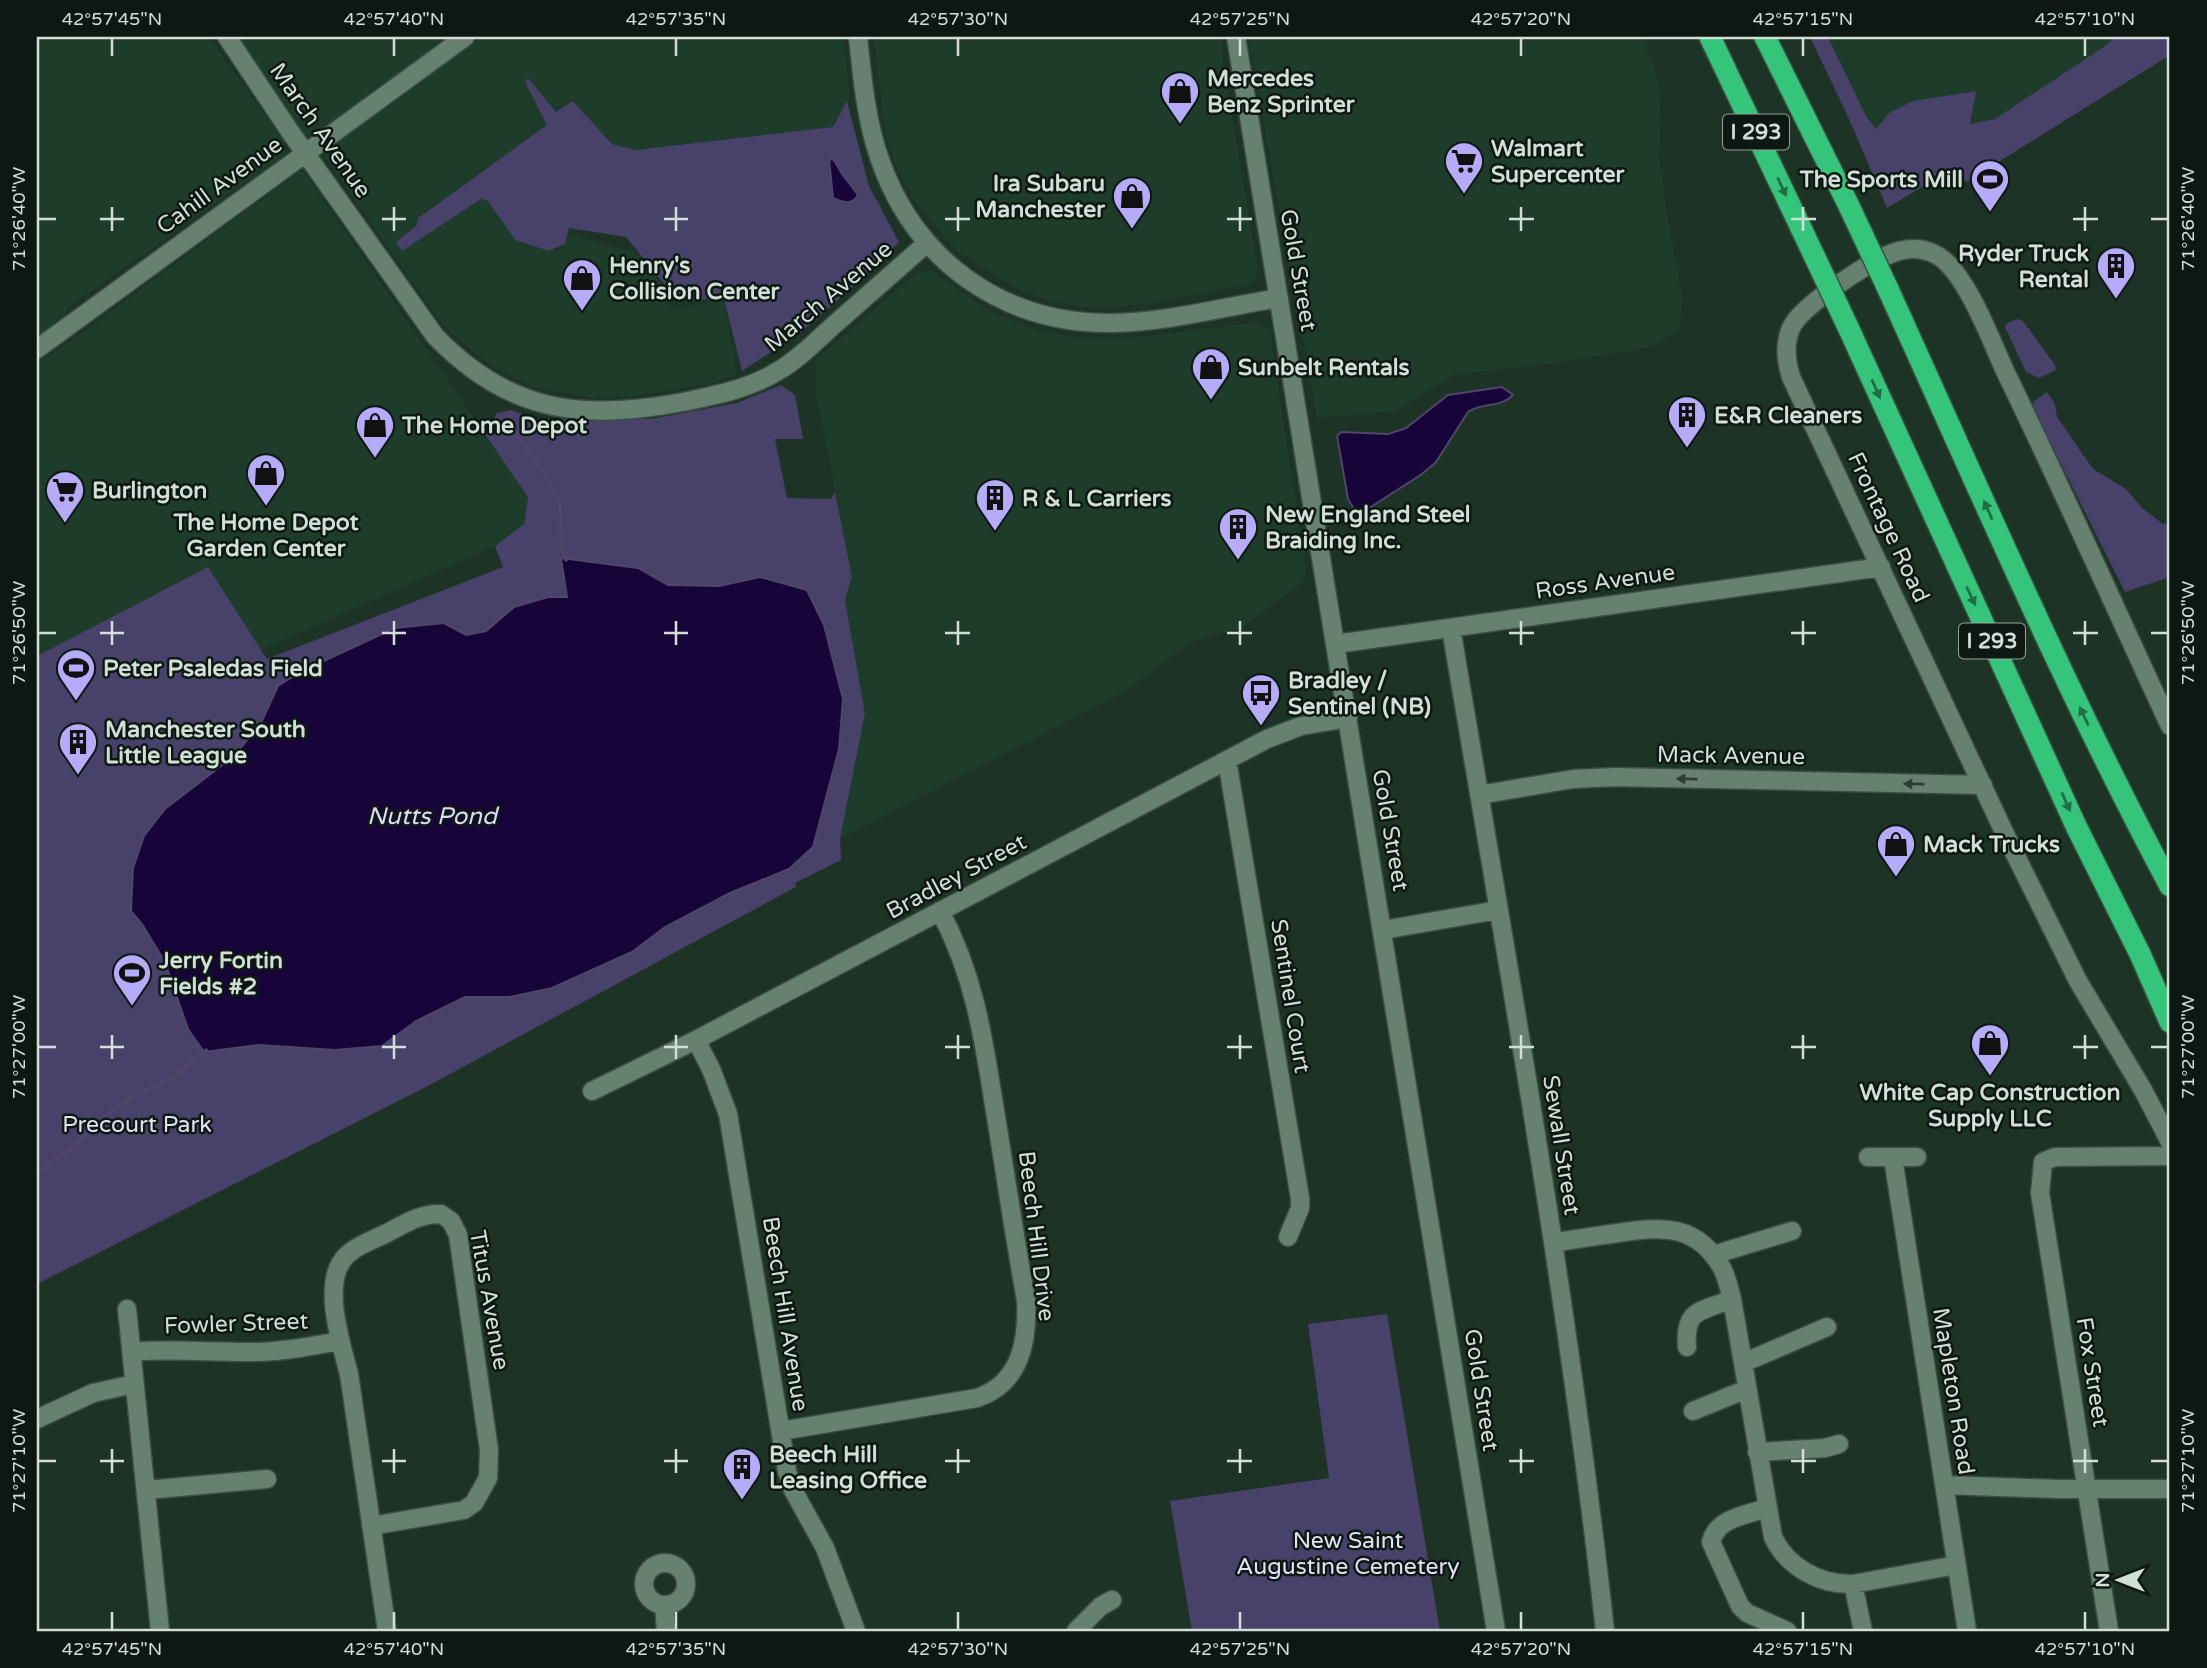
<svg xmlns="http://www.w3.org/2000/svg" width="2207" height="1668" font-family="'Varela Round',sans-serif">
  <rect width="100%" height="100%" fill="#1c3325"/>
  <path fill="#1d3c29" d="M 37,37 L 209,37 L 284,141 L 286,151 L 282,157 L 65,310 L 70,319 L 37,344 Z
    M 227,37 L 843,37 L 850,96 L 833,127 L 635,150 L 612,144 L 573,101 L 557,112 L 528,79 L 548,125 L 418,217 L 481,199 L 488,200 L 515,240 L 549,251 L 558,249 L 565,244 L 570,234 L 633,252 L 645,262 L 657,277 L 666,293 L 670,310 L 724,299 L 737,375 L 710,384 L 662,392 L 627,397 L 592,398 L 537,388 L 514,378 L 487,363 L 445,328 L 326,159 L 315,136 L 291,133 Z
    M 874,37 L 1221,37 L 1221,48 L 1258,269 L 1254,280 L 1247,285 L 1152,303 L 1116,307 L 1082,307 L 1046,300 L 1016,288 L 981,267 L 956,250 L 936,227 L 915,201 L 898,171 L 885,135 Z
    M 1248,37 L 1643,37 L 1659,83 L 1661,122 L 1659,156 L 1666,208 L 1683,301 L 1678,332 L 1647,348 L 1555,363 L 1454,375 L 1396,411 L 1317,418 Z
    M 1828,37 L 2114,37 L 2108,44 L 1995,119 L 1970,125 L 1975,91 L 1913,101 L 1889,113 L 1876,130 L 1866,116 Z
    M 300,171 L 305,173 L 528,496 L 524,524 L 495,546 L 261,650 L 208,567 L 37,656 L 37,363 L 69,342 Z
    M 919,271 L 932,271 L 991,312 L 1038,330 L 1076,338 L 1122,339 L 1257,322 L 1263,325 L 1268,329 L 1271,338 L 1307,579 L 1243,627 L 1192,642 L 1128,690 L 840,839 L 865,714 L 845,600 L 852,577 L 816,393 L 816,359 Z"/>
  <path fill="#48426a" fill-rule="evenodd" d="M 1810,37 L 1828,37 L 1866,116 L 1876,129 L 1889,113 L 1913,101 L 1976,91 L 1970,124 L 1995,119 L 2108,44 L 2114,37 L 2170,37 L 2170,55 L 1968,181 L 1935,179 L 1887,208 L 1850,121 Z
    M 528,78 L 556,112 L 573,101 L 612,144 L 635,150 L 833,127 L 847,101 L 869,186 L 899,242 L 849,290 L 800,333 L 742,371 L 724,299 L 677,300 L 626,237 L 569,228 L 565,244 L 549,251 L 515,240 L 488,201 L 481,199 L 402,251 L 396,242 L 417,225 L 418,218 L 547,125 L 525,82 Z
    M 2017,319 L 2023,321 L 2055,365 L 2056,370 L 2039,378 L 2026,372 L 2005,327 L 2006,324 Z
    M 781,385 L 795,395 L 803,439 L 775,439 L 787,498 L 831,499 L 835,492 L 852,577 L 845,600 L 865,714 L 840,839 L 841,860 L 795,883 L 796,887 L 424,1088 L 37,1284 L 37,656 L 208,567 L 267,659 L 503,567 L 495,546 L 524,524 L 528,497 L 485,434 L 497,413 L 512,410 L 534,419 L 651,419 L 737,403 ZM 562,558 L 638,568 L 668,585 L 719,586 L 760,577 L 825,797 L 813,847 L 789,869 L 730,893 L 665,927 L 632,952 L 552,988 L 510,997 L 465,997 L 416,1021 L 382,1046 L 335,1050 L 259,1045 L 204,1051 L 188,1029 L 165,962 L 142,924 L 131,911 L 133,868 L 144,836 L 165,809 L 234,756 L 261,723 L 279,686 L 302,671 L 395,628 L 444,623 L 466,635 L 486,631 L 514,607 L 548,597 L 567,597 Z
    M 2047,392 L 2055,404 L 2057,417 L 2093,469 L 2126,489 L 2142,508 L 2163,524 L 2170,523 L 2170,577 L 2125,592 L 2033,408 L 2033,402 Z
    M 1387,1314 L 1440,1631 L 1192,1631 L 1170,1501 L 1329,1478 L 1308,1324 Z"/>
  <path fill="#17053a" stroke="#4f4669" stroke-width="2" d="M 829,159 L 834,160 L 842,174 L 858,195 C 852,206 842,202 833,198 Z
    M 1502,387 L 1513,395 C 1501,408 1482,402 1468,412 L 1436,462 L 1422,474 L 1363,512 L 1354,509 L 1348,499 L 1337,436 L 1341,432 L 1388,434 L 1406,428 L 1448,395 Z
    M 561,558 L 638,568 L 668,585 L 719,586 L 760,577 L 807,590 L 824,625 L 843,699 L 839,749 L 813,847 L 789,869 L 730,893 L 665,927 L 632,952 L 552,988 L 510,997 L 465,997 L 416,1021 L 382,1046 L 335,1050 L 259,1045 L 204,1052 L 188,1029 L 165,962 L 142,924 L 131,911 L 133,868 L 144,836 L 165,809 L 234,756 L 261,723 L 278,686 L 302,671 L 395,628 L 444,623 L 466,635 L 486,631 L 514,607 L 548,597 L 567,597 Z"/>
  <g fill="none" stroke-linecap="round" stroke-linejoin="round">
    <path stroke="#4f4669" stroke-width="3.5" d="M 509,423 C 521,442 557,486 560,506 C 563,525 558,542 566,560
      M 37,1174 L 72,1147 L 107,1115 L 131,1097 L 174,1077 L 206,1050"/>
    <g stroke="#3a4e42" stroke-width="21">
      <path id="minor" d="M 227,37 L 291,133 L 435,336 C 509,413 582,421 683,402 C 716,395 749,389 778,371 C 799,359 817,340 835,324 C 866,297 896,270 927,243
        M 858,37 C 862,76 866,119 879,157 C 914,260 1002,324 1112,323 C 1168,322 1224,307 1279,298
        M 1236,37 L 1496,1631
        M 37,349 L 465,37
        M 1451,628 C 1507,961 1568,1295 1605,1631
        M 1336,644 L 1881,567
        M 2170,726 C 2115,608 2062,488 2005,371 C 1991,340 1967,276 1940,257 C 1928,249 1914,247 1899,251 C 1875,257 1804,304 1792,326 C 1784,342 1786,361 1791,377 L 2005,834 L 2078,981 L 2143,1090 L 2170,1142
        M 1227,760 L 1300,1198 L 1300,1208 L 1288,1237
        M 1479,795 L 1573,779 L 1615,777 L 1983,785
        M 1383,930 L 1498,910
        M 696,1040 L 711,1069 L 728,1114 L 787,1471 L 793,1490 L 825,1548 L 856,1631
        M 592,1091 L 696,1040 L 1267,739 L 1301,726 L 1348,718
        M 1868,1157 L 1917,1157
        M 1893,1158 L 1967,1631
        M 1553,1243 C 1575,1239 1596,1236 1618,1233 C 1663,1226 1697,1224 1722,1268 C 1727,1277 1729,1289 1732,1299 L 1773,1537 C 1787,1567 1820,1585 1853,1584 L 1956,1565
        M 1713,1255 L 1792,1231
        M 127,1309 L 160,1631
        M 1687,1347 C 1684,1308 1701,1312 1732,1299
        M 132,1352 C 174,1348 216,1353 258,1352 C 286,1351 313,1346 340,1341
        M 1743,1363 L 1827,1327
        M 1693,1411 L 1747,1389
        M 37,1419 L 93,1393 L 134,1384
        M 781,1431 L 977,1398 C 1021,1383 1028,1341 1026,1300 C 1014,1235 1005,1170 994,1105 C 983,1035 974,975 940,911
        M 1757,1452 L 1825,1448 L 1839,1444
        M 1944,1485 L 2058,1489 L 2170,1489
        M 147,1490 L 267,1479
        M 1766,1508 C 1744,1516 1717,1518 1711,1542 L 1740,1606 L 1747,1613 L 1787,1631
        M 371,1526 L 464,1510 L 474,1503 L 488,1478 L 489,1450 L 458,1235 L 451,1221 L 441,1214 C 420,1213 403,1225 385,1234 C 373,1240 357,1245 347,1255 C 320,1280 341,1343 349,1374 L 387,1631
        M644 1584a21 21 0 1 1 42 0a21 21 0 1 1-42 0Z
        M 1853,1584 L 1863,1631
        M 664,1605 L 666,1631
        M 1076,1631 L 1101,1606 L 1112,1600
        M 2109,1631 L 2040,1193 L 2043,1162 L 2055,1157 L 2170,1156"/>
    </g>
    <g stroke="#3a4e42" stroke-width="24">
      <path id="highway" d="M 1710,37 L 1801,228
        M 1765,37 L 1849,206
        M 1888,289 C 1979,489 2066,692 2170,886
        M 1848,327 L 2077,828 L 2140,954 L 2170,1022"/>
    </g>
    <use href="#minor" stroke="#678170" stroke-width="18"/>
    <use href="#highway" stroke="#34c57b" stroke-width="21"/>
    <g stroke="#3a4e42" stroke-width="24" stroke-linecap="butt">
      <path id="highway-bridge" d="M 1849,206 L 1888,289
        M 1801,228 L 1848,327"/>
    </g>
    <use href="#highway-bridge" stroke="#34c57b" stroke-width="21"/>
  </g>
  <defs><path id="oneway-solid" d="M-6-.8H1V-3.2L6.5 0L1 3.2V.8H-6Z" transform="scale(1.75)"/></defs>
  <g fill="#216e46">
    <use href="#oneway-solid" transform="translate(1782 187) rotate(65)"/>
    <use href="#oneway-solid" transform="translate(1876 389) rotate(66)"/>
    <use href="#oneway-solid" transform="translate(1988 510) rotate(-114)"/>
    <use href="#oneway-solid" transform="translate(1971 596) rotate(65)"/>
    <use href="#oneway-solid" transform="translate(2084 716) rotate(-115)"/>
    <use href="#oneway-solid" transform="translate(2066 802) rotate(66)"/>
  </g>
  <g fill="#2d3d33">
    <use href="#oneway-solid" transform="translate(1687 779) rotate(-179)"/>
    <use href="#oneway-solid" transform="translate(1914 784) rotate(-179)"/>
  </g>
  <path fill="none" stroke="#d1dfd6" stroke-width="2.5" d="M 112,38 L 112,56M 394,38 L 394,56M 676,38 L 676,56M 958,38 L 958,56M 1240,38 L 1240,56M 1521,38 L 1521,56M 1803,38 L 1803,56M 2085,38 L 2085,56M 112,207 L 112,231M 394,207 L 394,231M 676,207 L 676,231M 958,207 L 958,231M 1240,207 L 1240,231M 1521,207 L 1521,231M 1803,207 L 1803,231M 2085,207 L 2085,231M 38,219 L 56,219M 100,219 L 124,219M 382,219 L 406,219M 664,219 L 688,219M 945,219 L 970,219M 1227,219 L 1252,219M 1509,219 L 1534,219M 1791,219 L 1816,219M 2073,219 L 2098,219M 2151,219 L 2168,219M 112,621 L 112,645M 394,621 L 394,645M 676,621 L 676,645M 958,621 L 958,645M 1240,621 L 1240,645M 1521,621 L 1521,645M 1803,621 L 1803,645M 2085,621 L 2085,645M 38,633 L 56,633M 100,633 L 124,633M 382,633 L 406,633M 664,633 L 688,633M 945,633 L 970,633M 1227,633 L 1252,633M 1509,633 L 1534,633M 1791,633 L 1816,633M 2073,633 L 2098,633M 2151,633 L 2168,633M 112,1035 L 112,1059M 394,1035 L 394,1059M 676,1035 L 676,1059M 958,1035 L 958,1059M 1240,1035 L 1240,1059M 1521,1035 L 1521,1059M 1803,1035 L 1803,1059M 2085,1035 L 2085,1059M 38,1047 L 56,1047M 100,1047 L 124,1047M 382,1047 L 406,1047M 664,1047 L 688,1047M 945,1047 L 970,1047M 1227,1047 L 1252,1047M 1509,1047 L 1534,1047M 1791,1047 L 1816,1047M 2073,1047 L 2098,1047M 2151,1047 L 2168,1047M 112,1449 L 112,1473M 394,1449 L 394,1473M 676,1449 L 676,1473M 958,1449 L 958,1473M 1240,1449 L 1240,1473M 1521,1449 L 1521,1473M 1803,1449 L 1803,1473M 2085,1449 L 2085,1473M 38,1461 L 56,1461M 100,1461 L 124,1461M 382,1461 L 406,1461M 664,1461 L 688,1461M 945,1461 L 970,1461M 1227,1461 L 1252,1461M 1509,1461 L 1534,1461M 1791,1461 L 1816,1461M 2073,1461 L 2098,1461M 2151,1461 L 2168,1461M 112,1612 L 112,1630M 394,1612 L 394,1630M 676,1612 L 676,1630M 958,1612 L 958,1630M 1240,1612 L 1240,1630M 1521,1612 L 1521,1630M 1803,1612 L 1803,1630M 2085,1612 L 2085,1630"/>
  <defs>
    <g id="shop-pin" transform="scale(2.0125)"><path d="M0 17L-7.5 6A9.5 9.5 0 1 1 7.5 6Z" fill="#b6abf8" stroke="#0e1812"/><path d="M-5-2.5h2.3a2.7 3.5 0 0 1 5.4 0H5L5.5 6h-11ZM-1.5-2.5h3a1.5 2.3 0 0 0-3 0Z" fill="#111"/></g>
    <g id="supermarket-pin" transform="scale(2.0125)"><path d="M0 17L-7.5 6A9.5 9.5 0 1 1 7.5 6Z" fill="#b6abf8" stroke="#0e1812"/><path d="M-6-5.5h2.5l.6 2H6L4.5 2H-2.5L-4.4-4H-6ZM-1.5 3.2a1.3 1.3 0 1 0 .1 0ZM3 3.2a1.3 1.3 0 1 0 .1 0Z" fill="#111"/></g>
    <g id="stadium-pin" transform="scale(2.0125)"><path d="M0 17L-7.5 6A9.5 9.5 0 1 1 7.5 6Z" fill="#b6abf8" stroke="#0e1812"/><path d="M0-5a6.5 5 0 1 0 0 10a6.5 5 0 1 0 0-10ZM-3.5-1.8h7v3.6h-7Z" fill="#111"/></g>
    <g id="building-pin" transform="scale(2.0125)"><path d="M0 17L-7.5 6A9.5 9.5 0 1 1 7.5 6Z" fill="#b6abf8" stroke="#0e1812"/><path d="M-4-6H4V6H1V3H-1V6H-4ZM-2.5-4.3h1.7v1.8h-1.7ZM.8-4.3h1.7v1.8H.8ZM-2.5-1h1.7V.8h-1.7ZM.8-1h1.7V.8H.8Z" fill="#111"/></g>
    <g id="bus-pin" transform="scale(2.0125)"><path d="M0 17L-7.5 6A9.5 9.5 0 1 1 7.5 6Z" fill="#b6abf8" stroke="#0e1812"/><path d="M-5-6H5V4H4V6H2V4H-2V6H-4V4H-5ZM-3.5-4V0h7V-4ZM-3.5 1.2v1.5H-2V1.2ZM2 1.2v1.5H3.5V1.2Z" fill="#111"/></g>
  </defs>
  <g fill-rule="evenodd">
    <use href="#shop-pin" x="1180" y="91"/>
    <use href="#supermarket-pin" x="1464" y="161"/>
    <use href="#stadium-pin" x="1990" y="179"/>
    <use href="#shop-pin" x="1132" y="196"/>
    <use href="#building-pin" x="2116" y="266"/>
    <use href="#shop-pin" x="582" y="278"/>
    <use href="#shop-pin" x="1211" y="367"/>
    <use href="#building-pin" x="1687" y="415"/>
    <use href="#shop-pin" x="375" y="425"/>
    <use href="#shop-pin" x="266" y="473"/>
    <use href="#supermarket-pin" x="65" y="490"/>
    <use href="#building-pin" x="995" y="498"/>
    <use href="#building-pin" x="1238" y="527"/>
    <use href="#stadium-pin" x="76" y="668"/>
    <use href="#bus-pin" x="1261" y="693"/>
    <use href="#building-pin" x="78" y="742"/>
    <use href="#shop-pin" x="1896" y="844"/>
    <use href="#stadium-pin" x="132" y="973"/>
    <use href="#shop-pin" x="1990" y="1043"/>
    <use href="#building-pin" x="742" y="1467"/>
  </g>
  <g text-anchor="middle" stroke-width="5" stroke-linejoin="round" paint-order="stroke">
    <g fill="#0e1812" stroke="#96a39b" stroke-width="2">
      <rect x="1723" y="114.5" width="66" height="35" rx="5"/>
      <rect x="1959" y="623.5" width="66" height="35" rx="5"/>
    </g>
    <g font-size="21" font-weight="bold" fill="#d1dfd6">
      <text x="1756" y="139">I 293</text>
      <text x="1992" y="648">I 293</text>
    </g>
    <g font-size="23" font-weight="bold" fill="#d1dfd6" stroke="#0e1812" text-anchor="start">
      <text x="1207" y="86">Mercedes<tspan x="1207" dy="26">Benz Sprinter</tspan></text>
      <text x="1491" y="156">Walmart<tspan x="1491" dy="26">Supercenter</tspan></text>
      <text x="1963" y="187" text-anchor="end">The Sports Mill</text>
      <text x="1105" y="191" text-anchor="end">Ira Subaru<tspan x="1105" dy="26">Manchester</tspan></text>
      <text x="2089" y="261" text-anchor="end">Ryder Truck<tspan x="2089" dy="26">Rental</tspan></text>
      <text x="609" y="273">Henry's<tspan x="609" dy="26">Collision Center</tspan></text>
      <text x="1238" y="375">Sunbelt Rentals</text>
      <text x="1714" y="423">E&amp;R Cleaners</text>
      <text x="402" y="433">The Home Depot</text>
      <text x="92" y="498">Burlington</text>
      <text x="1022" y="506">R &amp; L Carriers</text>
      <text x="1265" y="522">New England Steel<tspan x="1265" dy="26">Braiding Inc.</tspan></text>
      <text x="266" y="530" text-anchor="middle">The Home Depot<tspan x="266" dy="26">Garden Center</tspan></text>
      <text x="103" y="676">Peter Psaledas Field</text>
      <text x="1288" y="688">Bradley /<tspan x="1288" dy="26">Sentinel (NB)</tspan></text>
      <text x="105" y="737">Manchester South<tspan x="105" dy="26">Little League</tspan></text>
      <text x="1923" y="852">Mack Trucks</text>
      <text x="159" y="968">Jerry Fortin<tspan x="159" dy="26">Fields #2</tspan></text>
      <text x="1990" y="1100" text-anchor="middle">White Cap Construction<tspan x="1990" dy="26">Supply LLC</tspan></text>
      <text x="769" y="1462">Beech Hill<tspan x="769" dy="26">Leasing Office</tspan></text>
    </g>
    <g font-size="23" fill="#d1dfd6" stroke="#0e1812">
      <text transform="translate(321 130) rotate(55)" y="8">March Avenue</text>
      <text transform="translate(219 185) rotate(-36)" y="8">Cahill Avenue</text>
      <text transform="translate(1299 270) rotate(80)" y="8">Gold Street</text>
      <text transform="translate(828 296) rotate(-40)" y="8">March Avenue</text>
      <text transform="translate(1889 527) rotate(65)" y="8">Frontage Road</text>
      <text transform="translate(1605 581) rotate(-8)" y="8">Ross Avenue</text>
      <text transform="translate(1731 755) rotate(1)" y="8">Mack Avenue</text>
      <text transform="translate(1391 830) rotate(80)" y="8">Gold Street</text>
      <text transform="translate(956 876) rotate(-28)" y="8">Bradley Street</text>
      <text transform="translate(1291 996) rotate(81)" y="8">Sentinel Court</text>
      <text transform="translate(1562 1145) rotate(81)" y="8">Sewall Street</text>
      <text transform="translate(1037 1236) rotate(83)" y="8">Beech Hill Drive</text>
      <text transform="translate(490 1300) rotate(80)" y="8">Titus Avenue</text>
      <text transform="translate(786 1314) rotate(81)" y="8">Beech Hill Avenue</text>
      <text transform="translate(236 1323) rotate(-2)" y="8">Fowler Street</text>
      <text transform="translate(2093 1372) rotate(81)" y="8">Fox Street</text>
      <text transform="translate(1482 1390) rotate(81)" y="8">Gold Street</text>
      <text transform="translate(1954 1391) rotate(81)" y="8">Mapleton Road</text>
    </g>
    <g font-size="23" fill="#e2e1f3" stroke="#0e1812">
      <text x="137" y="1132">Precourt Park</text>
      <text x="1348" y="1548">New Saint<tspan x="1348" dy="26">Augustine Cemetery</tspan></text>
    </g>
    <g font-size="24" font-style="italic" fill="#ddd9fd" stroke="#0e1812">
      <text x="432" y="824">Nutts Pond</text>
    </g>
  </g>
  <rect width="2207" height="1668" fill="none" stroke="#0e1812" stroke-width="77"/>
  <g transform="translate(2119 1580) rotate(270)" stroke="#0e1812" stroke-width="5" paint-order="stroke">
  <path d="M0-5L12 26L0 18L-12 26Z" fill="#d1dfd6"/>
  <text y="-10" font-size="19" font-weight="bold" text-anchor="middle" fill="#d1dfd6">N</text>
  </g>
  <rect x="38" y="38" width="2130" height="1592" fill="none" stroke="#d1dfd6" stroke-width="2.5"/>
  <g font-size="18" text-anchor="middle" fill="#d1dfd6">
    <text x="112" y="25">42°57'45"N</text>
    <text x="394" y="25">42°57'40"N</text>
    <text x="676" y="25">42°57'35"N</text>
    <text x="958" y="25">42°57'30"N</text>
    <text x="1240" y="25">42°57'25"N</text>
    <text x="1521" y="25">42°57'20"N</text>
    <text x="1803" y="25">42°57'15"N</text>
    <text x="2085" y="25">42°57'10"N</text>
    <text transform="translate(2188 219) rotate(-90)" y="6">71°26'40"W</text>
    <text transform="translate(19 219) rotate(-90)" y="6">71°26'40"W</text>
    <text transform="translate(2188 633) rotate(-90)" y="6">71°26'50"W</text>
    <text transform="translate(19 633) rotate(-90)" y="6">71°26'50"W</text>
    <text transform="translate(2188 1047) rotate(-90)" y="6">71°27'00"W</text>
    <text transform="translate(19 1047) rotate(-90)" y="6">71°27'00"W</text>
    <text transform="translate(2188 1461) rotate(-90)" y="6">71°27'10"W</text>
    <text transform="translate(19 1461) rotate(-90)" y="6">71°27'10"W</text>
    <text x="112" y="1655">42°57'45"N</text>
    <text x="394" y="1655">42°57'40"N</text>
    <text x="676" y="1655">42°57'35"N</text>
    <text x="958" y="1655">42°57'30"N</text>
    <text x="1240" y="1655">42°57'25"N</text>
    <text x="1521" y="1655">42°57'20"N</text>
    <text x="1803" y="1655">42°57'15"N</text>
    <text x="2085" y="1655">42°57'10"N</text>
  </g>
</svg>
